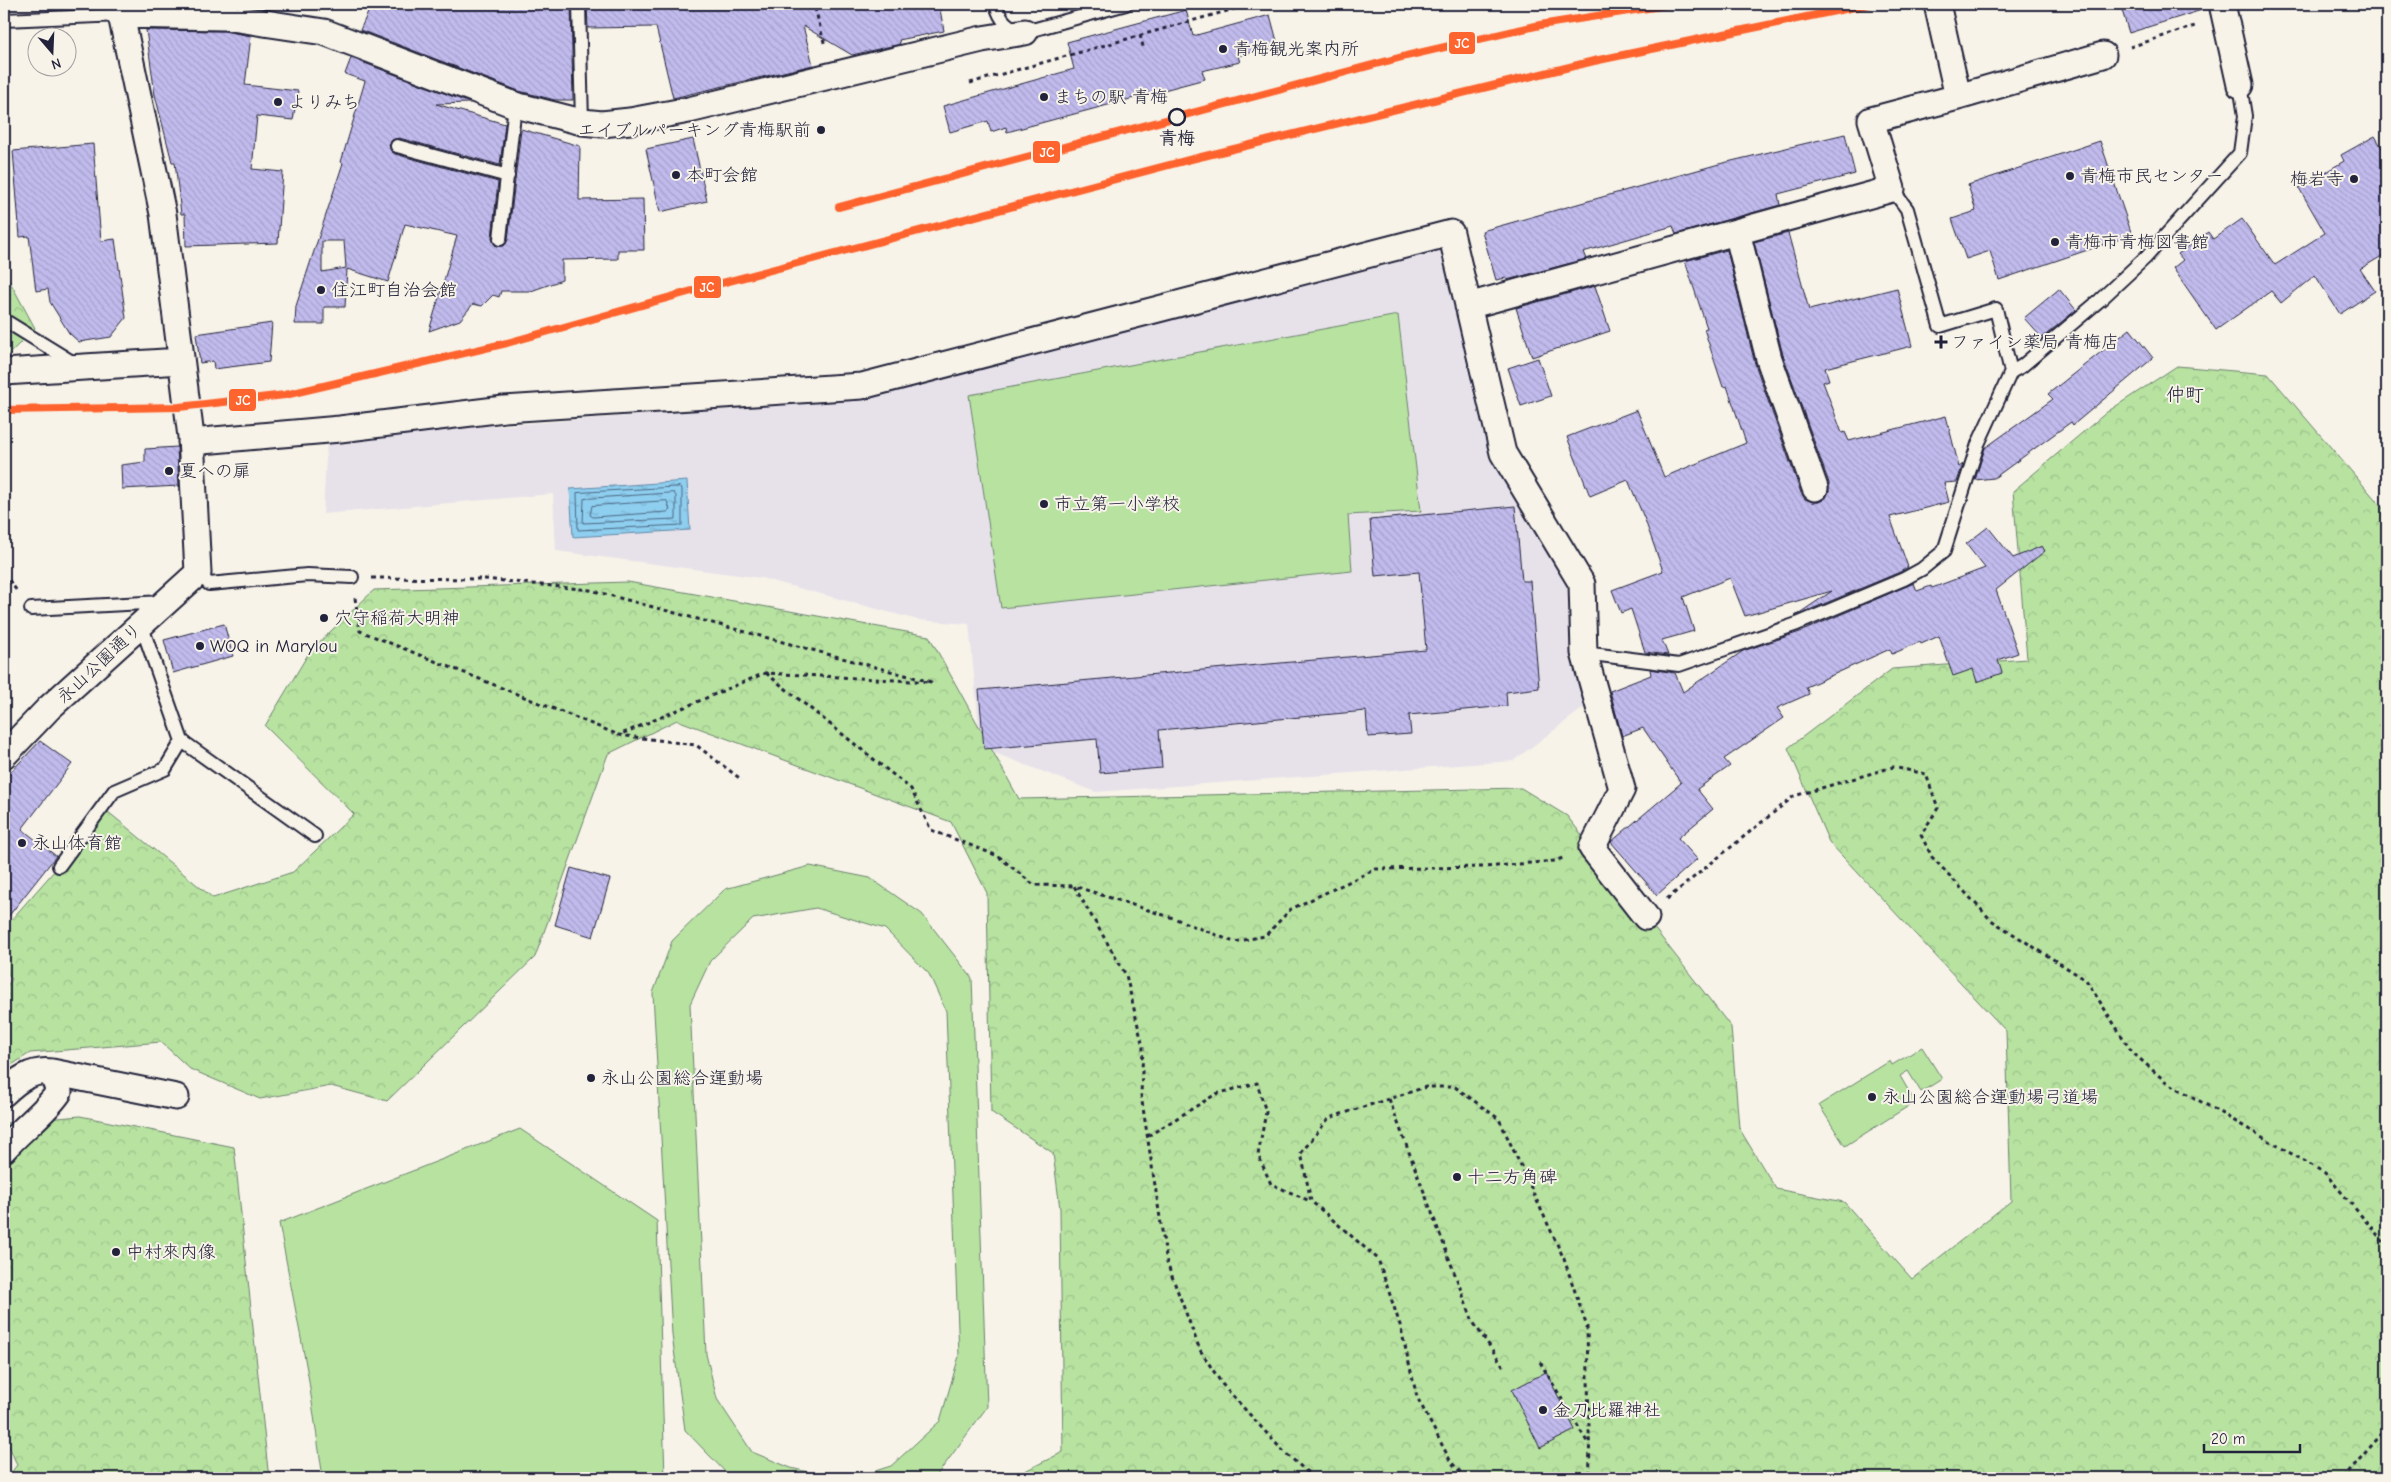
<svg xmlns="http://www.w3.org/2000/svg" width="2391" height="1482" font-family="'Comic Neue','Klee One',sans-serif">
  <defs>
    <pattern id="forest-crowns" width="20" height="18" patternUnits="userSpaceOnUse" patternTransform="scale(1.25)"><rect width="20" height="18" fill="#b7e2a0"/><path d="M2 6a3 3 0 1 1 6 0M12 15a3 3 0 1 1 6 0" fill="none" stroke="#9dc28b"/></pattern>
    <pattern id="water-ripples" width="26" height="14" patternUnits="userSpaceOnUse" patternTransform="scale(1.25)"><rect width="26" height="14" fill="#8eceef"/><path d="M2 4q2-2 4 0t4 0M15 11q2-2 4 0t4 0" fill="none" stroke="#7ab1ce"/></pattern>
    <pattern id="building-back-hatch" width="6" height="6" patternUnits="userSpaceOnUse" patternTransform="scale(1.25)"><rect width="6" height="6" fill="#c1bbed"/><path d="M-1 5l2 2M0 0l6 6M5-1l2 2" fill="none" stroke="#a6a0cc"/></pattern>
  </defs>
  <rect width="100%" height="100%" fill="#f7f3e8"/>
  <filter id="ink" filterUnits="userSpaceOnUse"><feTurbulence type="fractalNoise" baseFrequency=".02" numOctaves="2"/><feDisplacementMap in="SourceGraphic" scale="10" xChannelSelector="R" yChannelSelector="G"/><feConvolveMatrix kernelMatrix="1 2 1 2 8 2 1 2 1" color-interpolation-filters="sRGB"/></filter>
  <g filter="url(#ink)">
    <path fill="#e7e2ea" d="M 1451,233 L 1503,453 L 1582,584 L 1586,706 L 1513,761 L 1096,792 L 984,749 L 979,728 L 969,624 L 918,620 L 761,578 L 556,551 L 553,494 L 323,514 L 327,438 L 862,399 Z"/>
    <path fill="#b7e2a0" stroke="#6c826e" d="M 1398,315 L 1421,511 L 1348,515 L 1352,571 L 1001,608 L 969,395 Z
      M 810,866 L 870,878 L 922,914 L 972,978 L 987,1407 L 935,1478 L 853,1478 L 891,1466 L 940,1421 L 959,1356 L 946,1011 L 929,974 L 885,929 L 816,908 L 753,919 L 710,961 L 690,1004 L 706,1354 L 717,1399 L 752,1452 L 791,1468 L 833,1478 L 731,1478 L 685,1430 L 672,1335 L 653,993 L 672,941 L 725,889 Z
      M 1922,1047 L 1942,1079 L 1921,1092 L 1908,1071 L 1900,1076 L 1915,1102 L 1845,1146 L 1819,1105 L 1890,1061 L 1892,1065 Z
      M 520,1129 L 657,1221 L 665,1478 L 323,1478 L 308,1375 L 279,1223 Z"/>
    <path fill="url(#forest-crowns)" stroke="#6c826e" d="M 4,271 L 35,328 L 4,359 Z
      M 2177,366 L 2268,374 L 2387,513 L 2387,1478 L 1011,1478 L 1063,1452 L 1060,1209 L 1053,1153 L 991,1112 L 987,893 L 951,822 L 677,720 L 608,754 L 535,957 L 387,1101 L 331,1086 L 260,1099 L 190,1069 L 161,1042 L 30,1053 L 4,1070 L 4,990 L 12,979 L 4,971 L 4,928 L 107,811 L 213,898 L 293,872 L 354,814 L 265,726 L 310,651 L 374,590 L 628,582 L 929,636 L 1019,799 L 1521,788 L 1567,816 L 1731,1027 L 1739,1128 L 1776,1189 L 1844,1202 L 1912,1279 L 2011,1201 L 2006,1031 L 1829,842 L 1788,748 L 1892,669 L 2027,659 L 2013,491 L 2107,412 Z
      M 80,1116 L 234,1147 L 268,1470 L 273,1478 L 7,1478 L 17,1465 L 4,1434 L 4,1123 Z"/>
    <path fill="url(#water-ripples)" stroke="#6389a7" d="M 687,481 L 690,530 L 573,537 L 570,489 Z"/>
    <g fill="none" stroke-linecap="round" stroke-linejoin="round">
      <path stroke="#4d6783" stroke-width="1" d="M 680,487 L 682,489 L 682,525 L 578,530 L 577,493 Z
        M 674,493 L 676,496 L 676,519 L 583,523 L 584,499 Z
        M 667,501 L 670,510 L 667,512 L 593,517 L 590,515 L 592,506 Z"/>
    </g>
    <path fill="url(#building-back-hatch)" stroke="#22223b" fill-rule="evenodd" d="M 372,4 L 571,4 L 573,100 L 555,100 L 519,91 L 360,30 Z
      M 587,4 L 939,4 L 944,31 L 899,40 L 900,44 L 852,55 L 803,26 L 813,65 L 673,98 L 656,27 L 588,28 Z
      M 2120,4 L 2204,4 L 2205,9 L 2129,33 Z
      M 1186,10 L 1193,36 L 1270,15 L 1278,45 L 1238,56 L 1240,62 L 1202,71 L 1205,79 L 1007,132 L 1006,127 L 991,132 L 988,121 L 950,132 L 943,106 L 1074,69 L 1067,42 Z
      M 146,30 L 224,31 L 251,36 L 245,85 L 298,91 L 293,120 L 257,116 L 252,169 L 283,172 L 278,243 L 186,246 L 185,214 L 181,214 L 175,162 L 172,162 L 155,95 Z
      M 351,58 L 470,103 L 436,104 L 505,124 L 500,165 L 399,138 L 392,140 L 389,144 L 391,151 L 395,154 L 498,182 L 492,238 L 496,246 L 504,246 L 508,240 L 521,129 L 580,146 L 579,200 L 643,199 L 644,250 L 618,250 L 618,259 L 562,260 L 562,280 L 531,291 L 501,291 L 499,297 L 493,295 L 482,306 L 473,304 L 460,320 L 429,331 L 457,236 L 405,224 L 388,282 L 347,269 L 345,307 L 324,307 L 324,324 L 295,324 L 296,306 L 343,163 L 341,162 L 365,81 L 345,74 ZM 322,241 L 344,241 L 346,268 L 322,272 Z
      M 1845,134 L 1855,174 L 1778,194 L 1780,205 L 1676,234 L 1673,226 L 1583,252 L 1586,259 L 1507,280 L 1506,278 L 1496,280 L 1482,231 L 1719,164 Z
      M 2375,136 L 2387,156 L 2387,253 L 2360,269 L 2375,291 L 2340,314 L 2315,275 L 2281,303 L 2271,291 L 2216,330 L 2173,268 L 2183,260 L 2178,254 L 2208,232 L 2213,239 L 2242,219 L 2275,265 L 2325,233 L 2299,188 L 2344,161 L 2341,155 Z
      M 693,139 L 707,201 L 660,212 L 646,149 Z
      M 2100,141 L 2132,235 L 1999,280 L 1990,251 L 1966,259 L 1952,219 L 1976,211 L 1968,185 Z
      M 93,144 L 101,241 L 115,239 L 126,318 L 111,337 L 79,342 L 69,333 L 50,302 L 48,289 L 36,291 L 29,236 L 20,237 L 13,151 Z
      M 1788,233 L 1809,310 L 1897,288 L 1912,346 L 1825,368 L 1829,380 L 1823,382 L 1842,433 L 1845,432 L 1849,441 L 1946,416 L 1959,467 L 1963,464 L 1957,482 L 1944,483 L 1949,502 L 1890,517 L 1908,567 L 1900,572 L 1795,616 L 1832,591 L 1745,616 L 1730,578 L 1683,597 L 1694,631 L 1662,640 L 1668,655 L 1645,652 L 1631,609 L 1621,613 L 1612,590 L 1663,571 L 1645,520 L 1628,480 L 1590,496 L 1567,437 L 1637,410 L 1664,477 L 1746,443 L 1727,386 L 1723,387 L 1704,329 L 1707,328 L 1685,261 L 1727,250 L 1755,364 L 1801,493 L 1805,499 L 1812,502 L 1819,502 L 1826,498 L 1829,491 L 1829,483 L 1783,355 L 1754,242 Z
      M 1595,286 L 1610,331 L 1532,357 L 1516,308 Z
      M 2059,289 L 2076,310 L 2042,338 L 2024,318 Z
      M 272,323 L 269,362 L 214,369 L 213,361 L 200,363 L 196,334 Z
      M 2130,329 L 2153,358 L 2073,425 L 2071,422 L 1994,478 L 1975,480 L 1985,448 L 2053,399 L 2048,394 Z
      M 1538,358 L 1551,396 L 1521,406 L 1508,368 Z
      M 177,447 L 179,486 L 122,489 L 121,465 L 145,462 L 145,449 Z
      M 1515,506 L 1522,581 L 1530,581 L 1539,688 L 1506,692 L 1507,706 L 1409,715 L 1411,734 L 1368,737 L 1366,711 L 1159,730 L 1162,768 L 1100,773 L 1097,739 L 984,749 L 979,690 L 1426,650 L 1419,572 L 1375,576 L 1370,520 Z
      M 1988,527 L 2013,558 L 2042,546 L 2045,551 L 1996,590 L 2018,653 L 1998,660 L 2002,673 L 1977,682 L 1973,669 L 1953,676 L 1939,636 L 1921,644 L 1920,642 L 1892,654 L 1890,649 L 1806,687 L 1809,694 L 1777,708 L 1784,718 L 1724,759 L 1730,766 L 1697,789 L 1713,809 L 1678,838 L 1697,859 L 1657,895 L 1611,842 L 1681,783 L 1643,728 L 1622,736 L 1610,691 L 1651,675 L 1650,669 L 1675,673 L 1683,692 L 1743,651 L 1800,632 L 1914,583 L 1917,591 L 1931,586 L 1932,588 L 1985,568 L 1966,544 Z
      M 224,624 L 233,656 L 173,673 L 164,640 Z
      M 40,741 L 72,764 L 22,829 L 56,856 L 4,922 L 4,779 Z
      M 571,868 L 610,879 L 593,937 L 555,925 Z
      M 1546,1372 L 1575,1430 L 1540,1448 L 1512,1390 Z"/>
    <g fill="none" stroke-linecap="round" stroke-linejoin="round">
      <g stroke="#22223b" stroke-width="16">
        <path id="service" d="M 579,4 L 582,122
          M 996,4 C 1000,21 1008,28 1025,32 L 1126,4
          M 4,20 L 121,15
          M 397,146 L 508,176
          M 500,239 L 515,105
          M 4,320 L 77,365
          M 2011,372 L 2022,366 L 2100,300 L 2146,257 L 2240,153 L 2245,116 L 2240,85
          M 198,573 L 209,584 L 307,575 L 352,577
          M 31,609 L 163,602
          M 141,624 L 182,741 L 315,836
          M 1584,653 L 1679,665 L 1797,624 L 1904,579 L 1922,569 L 1944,551 L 1978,444 L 2011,372 L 1996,309 L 1940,326 L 1907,209 L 1892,189
          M 59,866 L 114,791 L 165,769 L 182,741"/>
      </g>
      <g stroke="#22223b" stroke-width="29">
        <path id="minor" d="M 2222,4 L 2240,85
          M 1958,97 L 2103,55
          M 1737,232 L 1769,359 L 1815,488
          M 1468,306 L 1892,189 L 1871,120 L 1958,97 L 1937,4
          M 4,372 L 181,361
          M 191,442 L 340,429 L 504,409 L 862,386 L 1451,233 L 1503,453 L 1582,584 L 1584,653 L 1622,789 L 1592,848 L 1646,917
          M 4,755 L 49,708 L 198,573 L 191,437 L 163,214 L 121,15 L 225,17 L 324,32 L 515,105 L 582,122 L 602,124 L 630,121 L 689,110 L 982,39 L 1025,32
          M 52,1072 L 176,1097
          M 4,1093 C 18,1080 32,1069 52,1072 L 59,1092 C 44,1114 21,1129 4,1149"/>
      </g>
      <g stroke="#22223b" stroke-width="31">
        <path id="tertiary" d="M 119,4 L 121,15"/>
      </g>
      <path stroke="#22223b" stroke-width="3" stroke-dasharray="4 4" stroke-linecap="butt" d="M 815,8 L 825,46
        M 1140,35 L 1144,50
        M 2130,47 L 2198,25
        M 970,83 L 1252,4
        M 4,574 L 17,591
        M 372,578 L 485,579 L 590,590 L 931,682 L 765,673 L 619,735 L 696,745 L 742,780
        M 355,598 L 360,631 L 619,735
        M 766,673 L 911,789 L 931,830 L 998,856 L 1034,885 L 1074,886
        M 1667,899 L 1794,796 L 1893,767 L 1926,774 L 1938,808 L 1921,835 L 1932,857 L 1991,920 L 2086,980 L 2132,1052 L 2165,1081 L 2325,1173 L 2387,1246
        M 1389,1099 L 1473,1322 L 1504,1367
        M 1148,1136 L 1216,1094 L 1257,1083 L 1266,1112 L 1258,1155 L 1271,1184 L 1310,1201
        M 1540,1362 L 1589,1445
        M 1314,1478 L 1282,1450 L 1222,1384 L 1200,1350 L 1167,1263 L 1141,1095 L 1143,1047 L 1126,975 L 1074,886 L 1176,919 L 1234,942 L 1265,936 L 1291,909 L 1376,869 L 1485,867 L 1554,861 L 1566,857
        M 1466,1478 L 1451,1462 L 1417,1397 L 1400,1325 L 1378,1259 L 1311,1201 L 1301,1153 L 1329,1118 L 1426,1087 L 1455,1087 L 1499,1119 L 1564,1259 L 1587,1327 L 1590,1477
        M 1586,1478 L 1599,1478
        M 2343,1478 L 2387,1428"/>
      <use href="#service" stroke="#f7f3e8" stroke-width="12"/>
      <use href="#minor" stroke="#f7f3e8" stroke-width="25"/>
      <use href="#tertiary" stroke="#f7f3e8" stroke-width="28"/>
      <g stroke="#f7f3e8" stroke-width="11">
        <path id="rail-1" d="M 839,207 L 1406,56 L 1540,25 L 1673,4
          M 4,410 L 179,407 L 285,395 L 507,343 L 699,289 L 1188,160 L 1594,61 L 1869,4"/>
      </g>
      <use href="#rail-1" stroke="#fe642e" stroke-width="8"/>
    </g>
  </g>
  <g fill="#22223b" stroke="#f7f3e8" stroke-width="2">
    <circle cx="1223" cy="49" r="5"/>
    <circle cx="1044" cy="97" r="5"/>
    <circle cx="278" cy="102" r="5"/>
    <circle cx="821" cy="130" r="5"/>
    <circle cx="676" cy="175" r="5"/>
    <circle cx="2070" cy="176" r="5"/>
    <circle cx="2354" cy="179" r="5"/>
    <circle cx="2055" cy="242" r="5"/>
    <circle cx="321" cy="290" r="5"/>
    <path d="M1938.5 334.5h5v5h5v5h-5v5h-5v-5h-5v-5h5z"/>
    <circle cx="169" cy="471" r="5"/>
    <circle cx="1044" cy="504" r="5"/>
    <circle cx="324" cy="618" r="5"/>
    <circle cx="200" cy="646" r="5"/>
    <circle cx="22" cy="843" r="5"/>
    <circle cx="591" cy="1078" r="5"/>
    <circle cx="1872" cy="1097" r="5"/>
    <circle cx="1457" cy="1177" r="5"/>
    <circle cx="116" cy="1252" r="5"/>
    <circle cx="1543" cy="1410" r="5"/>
  </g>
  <circle fill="#f7f3e8" stroke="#22223b" stroke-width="2.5" cx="1177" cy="117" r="8"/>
  <g text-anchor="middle" stroke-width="4" stroke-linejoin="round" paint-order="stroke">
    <g font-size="18" fill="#22223b" stroke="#f7f3e8" text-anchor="start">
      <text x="1233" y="55">青梅観光案内所</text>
      <text x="1054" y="103">まちの駅 青梅</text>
      <text x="288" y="108">よりみち</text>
      <text x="811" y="136" text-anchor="end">エイブルパーキング青梅駅前</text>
      <text x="686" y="181">本町会館</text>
      <text x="2080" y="182">青梅市民センター</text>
      <text x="2344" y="185" text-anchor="end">梅岩寺</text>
      <text x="2065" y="248">青梅市青梅図書館</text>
      <text x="331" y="296">住江町自治会館</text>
      <text x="1951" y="348">ファイン薬局 青梅店</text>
      <text x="179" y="477">夏への扉</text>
      <text x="1054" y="510">市立第一小学校</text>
      <text x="334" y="624">穴守稲荷大明神</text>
      <text x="210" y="652">WOQ in Marylou</text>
      <text x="32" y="849">永山体育館</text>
      <text x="601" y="1084">永山公園総合運動場</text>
      <text x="1882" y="1103">永山公園総合運動場弓道場</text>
      <text x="1467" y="1183">十二方角碑</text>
      <text x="126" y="1258">中村來内像</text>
      <text x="1553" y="1416">金刀比羅神社</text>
    </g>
    <g font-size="18" font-weight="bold" fill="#22223b" stroke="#f7f3e8">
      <text x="1177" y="144">青梅</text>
    </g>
    <g font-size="18" fill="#22223b" stroke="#f7f3e8">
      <text transform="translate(99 663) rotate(-43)" y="6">永山公園通り</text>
    </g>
    <g font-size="19" fill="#22223b" stroke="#f7f3e8">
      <text x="2185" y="401">仲町</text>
    </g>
  </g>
  <g stroke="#f7f3e8" stroke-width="2">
    <rect x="1448" y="31" width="28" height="24" rx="5" fill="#fe642e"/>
    <rect x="1032" y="140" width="29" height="24" rx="5" fill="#fe642e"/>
    <rect x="693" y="275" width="29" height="24" rx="5" fill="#fe642e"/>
    <rect x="228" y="388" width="29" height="24" rx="5" fill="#fe642e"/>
  </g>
  <g font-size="14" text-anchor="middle" font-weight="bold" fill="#fff">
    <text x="1462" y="48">JC</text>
    <text x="1047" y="157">JC</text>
    <text x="707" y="292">JC</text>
    <text x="243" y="405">JC</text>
  </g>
  <rect width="2391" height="1482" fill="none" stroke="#f7f3e8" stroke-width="20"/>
  <rect x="10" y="10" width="2371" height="1462" fill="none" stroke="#22223b" stroke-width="2" filter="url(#ink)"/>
  <g transform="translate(52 52) rotate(161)"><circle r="24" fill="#f7f3e8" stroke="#a29fa3"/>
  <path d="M0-4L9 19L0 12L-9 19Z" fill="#22223b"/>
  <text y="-8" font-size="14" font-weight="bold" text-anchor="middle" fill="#22223b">N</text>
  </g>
  <path d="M2204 1444v8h96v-8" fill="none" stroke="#22223b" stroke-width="2.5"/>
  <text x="2211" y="1444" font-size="15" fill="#22223b" stroke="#f7f3e8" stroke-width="4" paint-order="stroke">20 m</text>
</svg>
